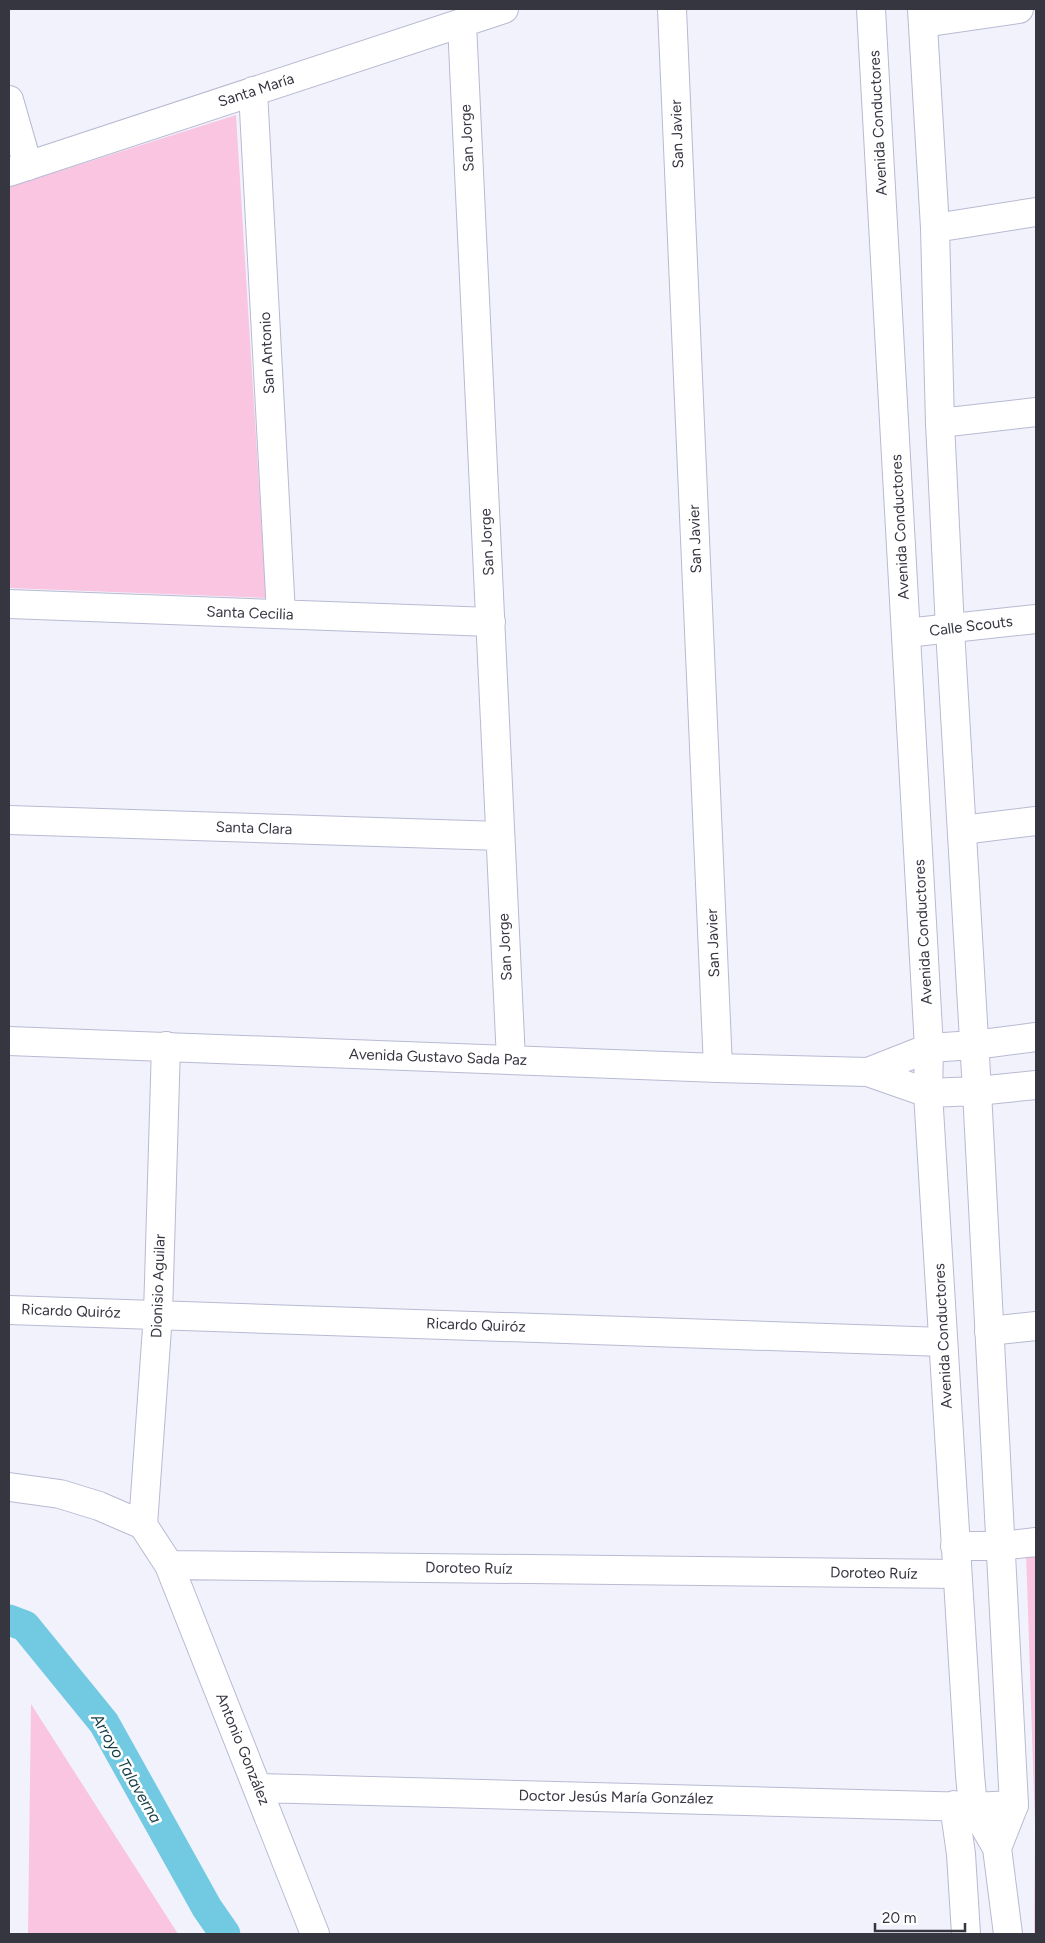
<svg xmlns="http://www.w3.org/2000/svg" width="1045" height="1943" font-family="Figtree,sans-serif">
  <rect width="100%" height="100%" fill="#f1f2fc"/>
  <path fill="#f9c5e1" d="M 236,115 L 266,598 L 9,588 L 9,187 Z
    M 1036,1550 L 1036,1934 L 1034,1934 L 1035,1825 L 1026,1551 Z
    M 31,1704 L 178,1934 L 28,1934 Z"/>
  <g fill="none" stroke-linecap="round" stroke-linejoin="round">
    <path stroke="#72cae2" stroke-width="31" d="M 9,1620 L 25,1626 L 104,1723 L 207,1908 L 225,1934"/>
    <g stroke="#b8bad2" stroke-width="30">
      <path id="street" d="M 672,9 L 718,1068
        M 923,23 L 1019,9
        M 462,24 L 511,1060
        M 253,91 L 281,614
        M 9,100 L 28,166
        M 9,172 L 504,9
        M 935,228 L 1036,212
        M 940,423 L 1036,412
        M 9,604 L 491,622
        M 906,633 L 1036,619
        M 9,820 L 500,836
        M 962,830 L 1036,821
        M 9,1310 L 943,1342
        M 989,1331 L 1036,1326
        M 9,1487 L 60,1494 L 99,1506 L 143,1525 L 169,1565 L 957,1574
        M 143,1525 L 158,1314 L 166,1046
        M 955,1546 L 1000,1546 L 1036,1542
        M 169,1565 L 315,1934
        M 258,1788 L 973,1807 L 1014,1805
        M 954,1805 L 961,1854 L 966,1934"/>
    </g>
    <g stroke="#b8bad2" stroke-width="30">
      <path id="secondary" d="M 871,9 L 929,1048 L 928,1093 L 970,1775 L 973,1807 L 997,1848 L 1008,1934
        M 922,9 L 935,228 L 940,423 L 950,629 L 977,1091 L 1014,1805 L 997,1848
        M 9,1041 L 718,1068 L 868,1072 L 928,1093 L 977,1091 L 1036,1085
        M 868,1072 L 929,1048 L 974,1045 L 1036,1037"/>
    </g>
    <use href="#street" stroke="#fff" stroke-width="28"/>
    <use href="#secondary" stroke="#fff" stroke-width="28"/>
  </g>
  <g text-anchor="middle" stroke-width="5" stroke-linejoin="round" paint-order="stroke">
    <g font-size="15" fill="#353640" stroke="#fff">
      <text transform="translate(256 90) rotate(-18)" y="5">Santa María</text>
      <text transform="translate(878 123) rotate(-93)" y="5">Avenida Conductores</text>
      <text transform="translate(677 134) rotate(-92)" y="5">San Javier</text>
      <text transform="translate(467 138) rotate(-93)" y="5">San Jorge</text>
      <text transform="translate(267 353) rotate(-93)" y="5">San Antonio</text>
      <text transform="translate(900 527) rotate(-93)" y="5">Avenida Conductores</text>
      <text transform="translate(695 539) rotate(-92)" y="5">San Javier</text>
      <text transform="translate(487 542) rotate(-93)" y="5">San Jorge</text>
      <text transform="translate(250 613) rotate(2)" y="5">Santa Cecilia</text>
      <text transform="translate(971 626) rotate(-7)" y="5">Calle Scouts</text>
      <text transform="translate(254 828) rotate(2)" y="5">Santa Clara</text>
      <text transform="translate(923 932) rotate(-93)" y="5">Avenida Conductores</text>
      <text transform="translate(713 943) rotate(-92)" y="5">San Javier</text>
      <text transform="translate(505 947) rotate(-93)" y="5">San Jorge</text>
      <text transform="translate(438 1057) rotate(2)" y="5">Avenida Gustavo Sada Paz</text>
      <text transform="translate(158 1286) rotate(-88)" y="5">Dionisio Aguilar</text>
      <text transform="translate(71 1311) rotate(2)" y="5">Ricardo Quiróz</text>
      <text transform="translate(476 1325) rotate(2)" y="5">Ricardo Quiróz</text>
      <text transform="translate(943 1336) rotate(-93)" y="5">Avenida Conductores</text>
      <text transform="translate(469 1568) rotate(1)" y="5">Doroteo Ruíz</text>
      <text transform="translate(874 1573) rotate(1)" y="5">Doroteo Ruíz</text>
      <text transform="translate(243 1749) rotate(68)" y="5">Antonio González</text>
      <text transform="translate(616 1797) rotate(1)" y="5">Doctor Jesús María González</text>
    </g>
    <g font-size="16" font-style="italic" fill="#143d47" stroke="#fff">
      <text transform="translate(127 1768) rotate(60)" y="6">Arroyo Talaverna</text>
    </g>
  </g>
  <rect width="1045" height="1943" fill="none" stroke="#353640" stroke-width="20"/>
  <path d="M875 1923v8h90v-8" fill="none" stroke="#353640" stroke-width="2.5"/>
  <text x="882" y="1923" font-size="15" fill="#353640" stroke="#ffffff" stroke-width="4" paint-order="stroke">20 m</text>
</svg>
